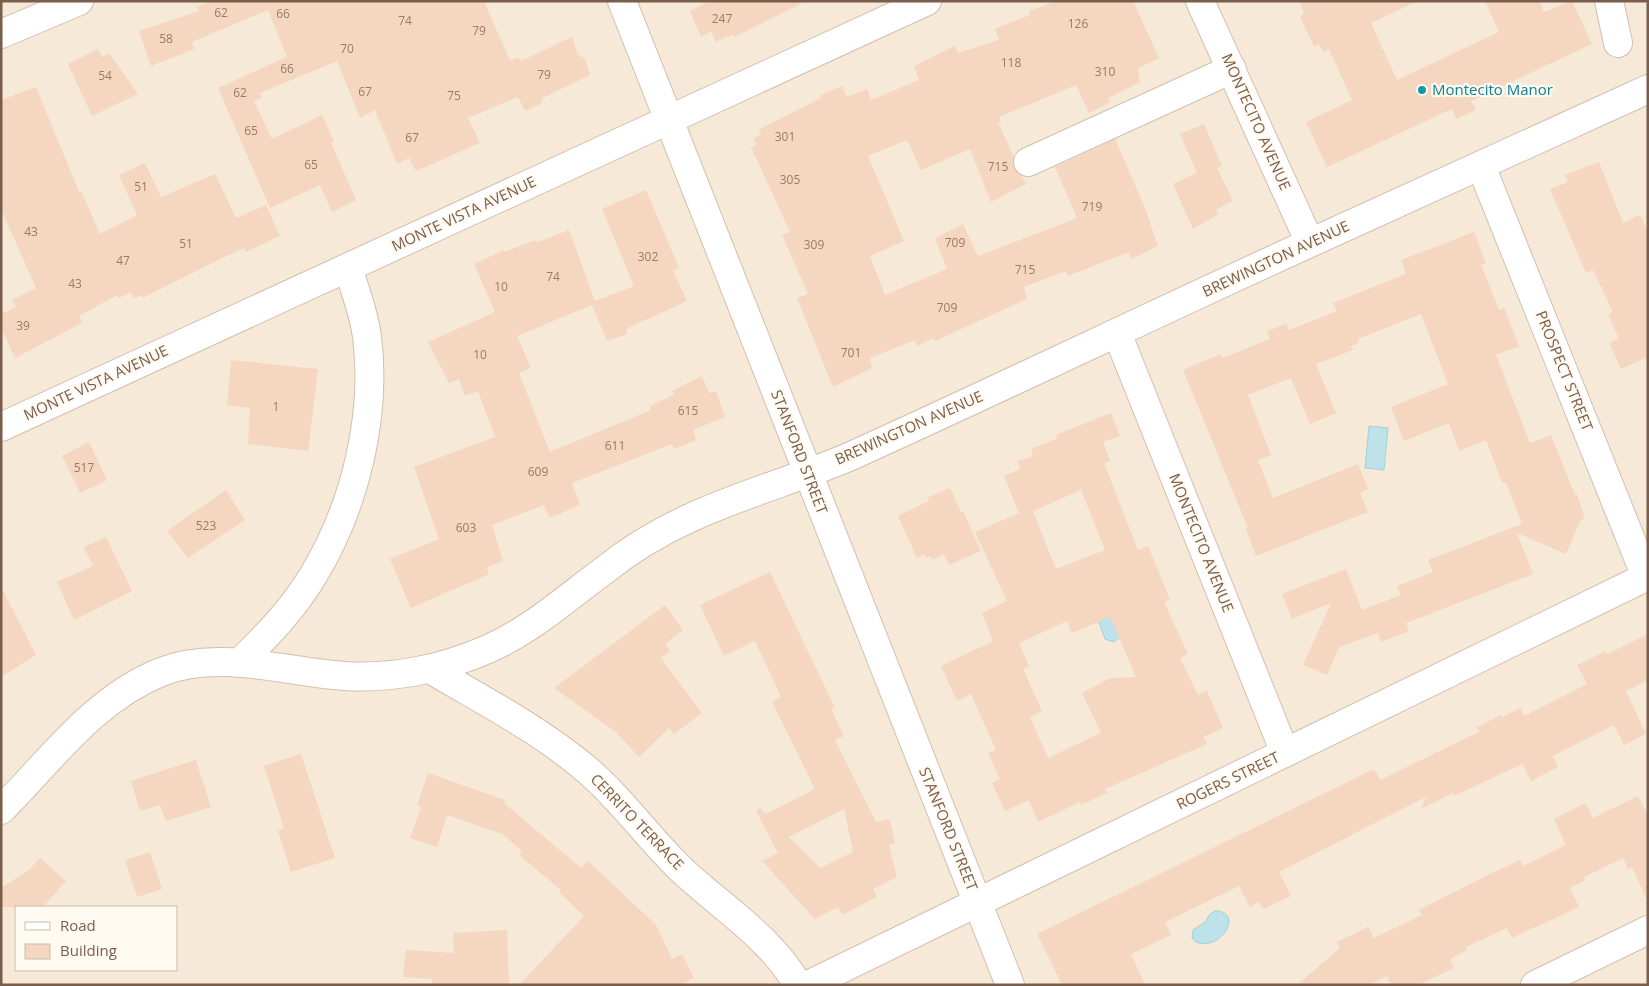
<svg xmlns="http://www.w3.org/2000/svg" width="1649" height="986" font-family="'Open Sans',sans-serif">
  <rect width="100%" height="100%" fill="#fdf6eb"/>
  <path fill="#f6e9d8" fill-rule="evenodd" d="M 1,1 L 1648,1 L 1648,985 L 1,985 ZM 16,907 L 176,907 L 176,970 L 16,970 Z"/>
  <path fill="#bde2e9" stroke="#a3d1db" d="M 1369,426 L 1388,428 L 1384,470 L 1365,468 Z
    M 1106,609 L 1121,636 L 1114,642 L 1105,639 L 1097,617 Z
    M 1215,911 C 1244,911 1222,952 1196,942 L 1192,938 L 1193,930 L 1205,922 L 1210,914 Z"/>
  <path fill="#f4d6c1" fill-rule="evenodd" d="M 210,1 L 484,1 L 510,61 L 518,57 L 521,61 L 572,37 L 578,54 L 585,59 L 590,75 L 542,98 L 542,103 L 525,111 L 518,97 L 468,118 L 480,143 L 416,171 L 409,158 L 397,164 L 375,110 L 360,118 L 337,61 L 260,93 L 262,98 L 254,101 L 272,139 L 322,115 L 334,142 L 331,143 L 356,200 L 332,212 L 320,185 L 270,208 L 218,88 L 287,57 L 268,10 L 192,42 L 194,49 L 151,66 L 139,31 L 199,11 L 197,7 Z
    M 710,1 L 806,1 L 734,37 L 733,34 L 716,42 L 711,31 L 701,37 L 690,11 Z
    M 1133,1 L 1159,58 L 1138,68 L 1140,82 L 1108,98 L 1109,103 L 1089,113 L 1076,85 L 999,117 L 1001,122 L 998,123 L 1014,157 L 1014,168 L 1022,176 L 1026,184 L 991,202 L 970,149 L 921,170 L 907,140 L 868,156 L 904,241 L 870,256 L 885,295 L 947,269 L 935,238 L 963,224 L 978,256 L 1077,218 L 1055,167 L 1115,139 L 1145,208 L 1158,246 L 1131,259 L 1129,252 L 1068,276 L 1066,271 L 1024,287 L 1027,299 L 935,341 L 933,338 L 917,346 L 915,340 L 870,358 L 872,368 L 833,387 L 797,298 L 808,294 L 782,235 L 790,232 L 751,147 L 756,145 L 754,138 L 761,135 L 758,130 L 821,98 L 820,95 L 842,86 L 847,97 L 867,89 L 871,100 L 919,80 L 914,66 L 955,46 L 958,53 L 999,40 L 995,29 L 1030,15 L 1029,11 L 1054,2 Z
    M 1299,1 L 1418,1 L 1371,23 L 1397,80 L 1499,32 L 1485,1 L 1539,1 L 1544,12 L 1572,1 L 1592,44 L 1471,101 L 1476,110 L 1456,119 L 1452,109 L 1327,167 L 1306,122 L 1352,100 L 1329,49 L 1323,52 L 1319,44 L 1314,47 L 1300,16 L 1304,14 Z
    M 98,49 L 102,57 L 109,53 L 138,94 L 92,116 L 68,64 Z
    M 36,87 L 79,192 L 81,191 L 100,234 L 137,215 L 119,175 L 145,163 L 161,197 L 215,174 L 236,218 L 266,205 L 280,236 L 246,252 L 244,248 L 226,256 L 142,298 L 140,295 L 134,299 L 131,292 L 119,298 L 117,295 L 79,316 L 82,323 L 15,358 L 1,328 L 1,314 L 16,307 L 12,300 L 36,288 L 1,209 L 1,100 Z
    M 1204,124 L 1222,166 L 1217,168 L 1233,201 L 1216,209 L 1219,214 L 1193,229 L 1173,184 L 1197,173 L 1180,134 Z
    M 1599,162 L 1623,223 L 1640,215 L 1648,231 L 1648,357 L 1621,369 L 1609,343 L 1619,339 L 1608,314 L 1613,312 L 1593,270 L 1586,273 L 1550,189 L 1568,182 L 1565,175 Z
    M 646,190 L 679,268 L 673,271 L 687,301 L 626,329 L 627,334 L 607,341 L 592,305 L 517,336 L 531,368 L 519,373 L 550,452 L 651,410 L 650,406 L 674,395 L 672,391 L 702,376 L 709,393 L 716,391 L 725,417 L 693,430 L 696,440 L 674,449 L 672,444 L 572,483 L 580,505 L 550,518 L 544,505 L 492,525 L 503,561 L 487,567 L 489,574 L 411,608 L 390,559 L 439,539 L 414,467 L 495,437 L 478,391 L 465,396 L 459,379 L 449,383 L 428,342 L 495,312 L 474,264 L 504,250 L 504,252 L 535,240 L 536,243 L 569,230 L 595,301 L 634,286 L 602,209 Z
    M 1474,232 L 1486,263 L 1481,265 L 1499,310 L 1504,308 L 1519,346 L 1496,355 L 1530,443 L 1551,435 L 1575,495 L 1577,494 L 1585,519 L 1580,521 L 1566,554 L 1517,533 L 1533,574 L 1406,623 L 1409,631 L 1381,642 L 1378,633 L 1339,647 L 1327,675 L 1303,665 L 1331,603 L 1292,619 L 1282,594 L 1346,569 L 1362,610 L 1401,595 L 1397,586 L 1433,572 L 1428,560 L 1522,524 L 1506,482 L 1502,483 L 1486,440 L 1459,451 L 1449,423 L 1404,441 L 1391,407 L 1448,384 L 1421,314 L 1358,339 L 1359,343 L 1351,346 L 1353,350 L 1316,364 L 1336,413 L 1310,424 L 1291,378 L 1248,395 L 1271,455 L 1258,460 L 1273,498 L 1358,464 L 1368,489 L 1360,493 L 1368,512 L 1256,556 L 1246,529 L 1248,528 L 1183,370 L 1221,354 L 1223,358 L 1270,339 L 1267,331 L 1286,324 L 1289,330 L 1337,311 L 1333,303 L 1406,274 L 1401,260 Z
    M 231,360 L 318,369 L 308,451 L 248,444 L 250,408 L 227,405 Z
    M 1111,413 L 1120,436 L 1103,442 L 1110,461 L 1104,463 L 1138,550 L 1148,546 L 1170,600 L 1164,602 L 1188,654 L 1180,658 L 1198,695 L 1207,691 L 1223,728 L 1203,737 L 1207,744 L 1105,789 L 1107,793 L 1081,805 L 1080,802 L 1038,822 L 1029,800 L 1005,811 L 992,783 L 1000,779 L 988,753 L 996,750 L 971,694 L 957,701 L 941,666 L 993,641 L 982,613 L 1007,601 L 975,532 L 1019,513 L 1004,476 L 1021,469 L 1017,462 L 1033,456 L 1031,449 L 1058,438 L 1056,435 ZM 1081,490 L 1105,550 L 1056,569 L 1033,511 ZM 1110,617 L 1136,677 L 1110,678 L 1082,693 L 1101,733 L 1048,758 L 1030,717 L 1042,711 L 1023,669 L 1029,666 L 1019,643 L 1067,621 L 1072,633 Z
    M 89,442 L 107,480 L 80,493 L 62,456 Z
    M 950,488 L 961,512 L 963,511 L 981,551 L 949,565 L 944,554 L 932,560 L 931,556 L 926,558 L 924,554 L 917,558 L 898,516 L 929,501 L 927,498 Z
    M 226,490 L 245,520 L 188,558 L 167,531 Z
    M 106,537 L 132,591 L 74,620 L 57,582 L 93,566 L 84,547 Z
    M 770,572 L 835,708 L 831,709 L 844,736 L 835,740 L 876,822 L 890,819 L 895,844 L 889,845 L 897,877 L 873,889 L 877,897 L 842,915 L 838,907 L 815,919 L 762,861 L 778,853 L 756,811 L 760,808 L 766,814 L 815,789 L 772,702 L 781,697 L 755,641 L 724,656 L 700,605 ZM 844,809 L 853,852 L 820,868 L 789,837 Z
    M 1,587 L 36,655 L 1,677 Z
    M 665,605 L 683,630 L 665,644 L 670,651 L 661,658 L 702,713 L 674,734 L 669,728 L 639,757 L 616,732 L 554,688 Z
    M 1648,634 L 1648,680 L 1626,691 L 1646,734 L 1624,745 L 1614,725 L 1553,756 L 1558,767 L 1531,781 L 1522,764 L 1454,796 L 1453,793 L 1421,809 L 1426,797 L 1279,872 L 1291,896 L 1263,909 L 1259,902 L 1250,907 L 1239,886 L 1165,922 L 1171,935 L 1131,954 L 1145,985 L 1062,985 L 1037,934 L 1374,769 L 1380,780 L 1479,732 L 1477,727 L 1501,715 L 1502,717 L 1521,708 L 1524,716 L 1587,684 L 1577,665 L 1606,651 L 1607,654 Z
    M 301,754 L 335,858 L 291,872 L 278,831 L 284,828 L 264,766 Z
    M 196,760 L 211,807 L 166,821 L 160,805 L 140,811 L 131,781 Z
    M 428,773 L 505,800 L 504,803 L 581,868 L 588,861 L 656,925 L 672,959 L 682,954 L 694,978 L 681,985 L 519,985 L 584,916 L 559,892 L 561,890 L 519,855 L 522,851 L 502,834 L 447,815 L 437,847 L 410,838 L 421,807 L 417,805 Z
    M 1638,796 L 1648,815 L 1648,902 L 1632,867 L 1628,869 L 1623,858 L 1584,877 L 1585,880 L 1570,888 L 1579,907 L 1512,938 L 1507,928 L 1466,947 L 1467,950 L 1450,959 L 1454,968 L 1418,985 L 1391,985 L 1387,976 L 1369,985 L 1297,985 L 1340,948 L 1337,942 L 1368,927 L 1374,938 L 1422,915 L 1419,910 L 1486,876 L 1520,860 L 1523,866 L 1566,845 L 1554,819 L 1585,803 L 1593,818 Z
    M 150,852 L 162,889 L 137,897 L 125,860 Z
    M 40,858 L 66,881 L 43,907 L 1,907 L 1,888 L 29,870 Z
    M 507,930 L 509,985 L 432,985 L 432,979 L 403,977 L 406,950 L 454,953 L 453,933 Z"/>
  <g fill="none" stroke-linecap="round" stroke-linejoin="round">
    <g stroke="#d2bfaf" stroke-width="30">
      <path id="minor" d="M 622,1 L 1010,985
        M 1200,1 L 1310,243
        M 1609,1 L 1618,43
        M 1,34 L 79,1
        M 1028,162 L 1232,69
        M 1481,166 L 1646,577
        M 1117,333 L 1285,753
        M 1,427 L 927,1
        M 239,663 C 267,636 294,608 314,574 C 355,506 377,416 367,337 C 364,313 355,290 348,268
        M 430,669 C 482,700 539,729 586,769 C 623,800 650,841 685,873 C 724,909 771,938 798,985
        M 1,810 C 51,760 94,699 161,672 C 218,649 285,672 344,676 C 392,679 443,669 488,649 C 531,630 564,600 602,572 C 628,551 657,533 688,519 C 741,494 798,479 851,456 C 1006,386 1158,312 1312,242 C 1423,191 1536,141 1648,89
        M 808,985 L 1648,576
        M 1535,985 L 1648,930"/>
    </g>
    <use href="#minor" stroke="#fff" stroke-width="28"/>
  </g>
  <circle fill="#0f9aa8" stroke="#fffaf2" stroke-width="2" cx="1422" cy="90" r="5"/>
  <g text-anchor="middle" stroke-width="4.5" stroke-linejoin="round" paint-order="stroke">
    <g font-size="12" fill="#997b68">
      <text x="221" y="17">62</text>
      <text x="283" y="18">66</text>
      <text x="722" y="23">247</text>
      <text x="405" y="25">74</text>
      <text x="1078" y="28">126</text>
      <text x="479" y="35">79</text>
      <text x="166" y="43">58</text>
      <text x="347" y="53">70</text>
      <text x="1011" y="67">118</text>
      <text x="287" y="73">66</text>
      <text x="1105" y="76">310</text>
      <text x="544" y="79">79</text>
      <text x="105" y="80">54</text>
      <text x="365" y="96">67</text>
      <text x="240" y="97">62</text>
      <text x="454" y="100">75</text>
      <text x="251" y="135">65</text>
      <text x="785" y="141">301</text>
      <text x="412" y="142">67</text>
      <text x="311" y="169">65</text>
      <text x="998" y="171">715</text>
      <text x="790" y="184">305</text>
      <text x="141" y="191">51</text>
      <text x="1092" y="211">719</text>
      <text x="31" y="236">43</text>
      <text x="955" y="247">709</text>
      <text x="186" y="248">51</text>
      <text x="814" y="249">309</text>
      <text x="648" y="261">302</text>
      <text x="123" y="265">47</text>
      <text x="1025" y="274">715</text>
      <text x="553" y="281">74</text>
      <text x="75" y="288">43</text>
      <text x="501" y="291">10</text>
      <text x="947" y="312">709</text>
      <text x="23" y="330">39</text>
      <text x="851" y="357">701</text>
      <text x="480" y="359">10</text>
      <text x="276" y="411">1</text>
      <text x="688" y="415">615</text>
      <text x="615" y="450">611</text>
      <text x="84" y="472">517</text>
      <text x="538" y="476">609</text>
      <text x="206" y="530">523</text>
      <text x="466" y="532">603</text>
    </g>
    <g font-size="15" fill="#0d838f" stroke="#fffaf2" text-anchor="start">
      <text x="1432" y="95">Montecito Manor</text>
    </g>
    <g font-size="15" fill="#7b5d4b" stroke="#fffaf2">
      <text transform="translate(1256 122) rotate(66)" y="5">MONTECITO AVENUE</text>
      <text transform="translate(464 214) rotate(-25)" y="5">MONTE VISTA AVENUE</text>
      <text transform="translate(1276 259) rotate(-25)" y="5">BREWINGTON AVENUE</text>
      <text transform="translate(1564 371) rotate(68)" y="5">PROSPECT STREET</text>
      <text transform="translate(96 383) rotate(-25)" y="5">MONTE VISTA AVENUE</text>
      <text transform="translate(909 428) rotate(-24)" y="5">BREWINGTON AVENUE</text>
      <text transform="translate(799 452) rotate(69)" y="5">STANFORD STREET</text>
      <text transform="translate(1201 543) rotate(68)" y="5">MONTECITO AVENUE</text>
      <text transform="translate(1228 781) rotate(-26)" y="5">ROGERS STREET</text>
      <text transform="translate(637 822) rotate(46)" y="5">CERRITO TERRACE</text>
      <text transform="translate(948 829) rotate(68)" y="5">STANFORD STREET</text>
    </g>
  </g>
  <rect width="1649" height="986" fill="none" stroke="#7b5d4b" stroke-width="5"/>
  <rect x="15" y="906" width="162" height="65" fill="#fffaf2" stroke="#cabbaf"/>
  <rect x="25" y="922" width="25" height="8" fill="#ffffff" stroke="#cabbaf"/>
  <text x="60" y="931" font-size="15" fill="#7b5d4b">Road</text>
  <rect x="25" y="944" width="25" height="15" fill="#f4d6c1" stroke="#cabbaf"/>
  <text x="60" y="956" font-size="15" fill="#7b5d4b">Building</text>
</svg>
